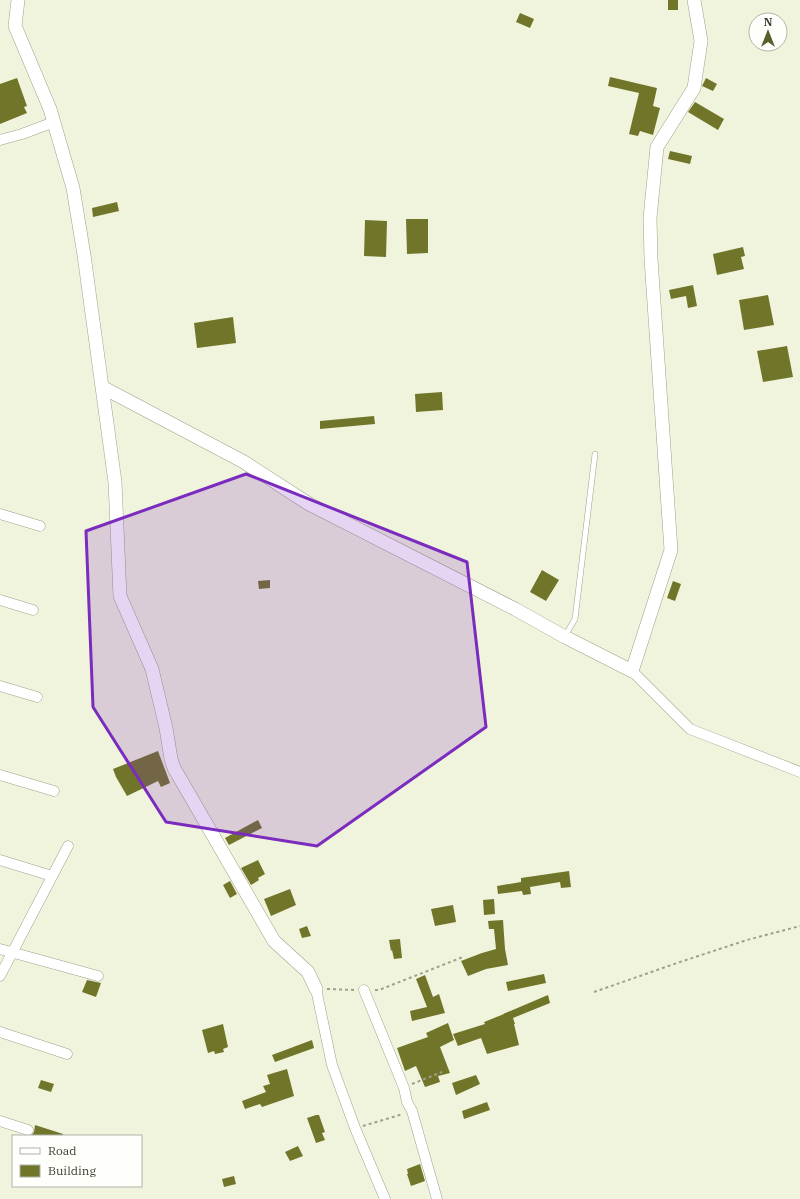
<svg xmlns="http://www.w3.org/2000/svg" width="800" height="1199" font-family="'IBM Plex Serif',serif">
  <rect width="100%" height="100%" fill="#f1f4dc"/>
  <path fill="#717529" d="M 668,0 L 678,0 L 678,10 L 668,10 Z
    M 520,13 L 534,19 L 530,28 L 516,22 Z
    M 610,77 L 657,88 L 653,106 L 660,108 L 653,135 L 640,131 L 638,136 L 629,134 L 639,93 L 608,86 Z
    M 17,78 L 27,106 L 24,107 L 27,113 L 0,124 L 0,84 Z
    M 706,78 L 717,84 L 713,91 L 702,86 Z
    M 695,102 L 724,119 L 718,130 L 688,112 Z
    M 670,151 L 692,156 L 690,164 L 668,159 Z
    M 117,202 L 119,211 L 93,217 L 92,208 Z
    M 406,219 L 428,219 L 428,253 L 407,254 Z
    M 365,220 L 387,221 L 386,257 L 364,256 Z
    M 743,247 L 745,256 L 741,257 L 744,269 L 717,275 L 713,254 Z
    M 693,285 L 697,306 L 688,308 L 686,296 L 671,299 L 669,290 Z
    M 768,295 L 774,325 L 744,330 L 739,300 Z
    M 233,317 L 236,343 L 197,348 L 194,323 Z
    M 787,346 L 793,377 L 763,382 L 757,351 Z
    M 442,392 L 443,410 L 416,412 L 415,394 Z
    M 374,416 L 375,424 L 320,429 L 320,421 Z
    M 542,570 L 559,580 L 546,601 L 530,592 Z
    M 270,580 L 270,588 L 259,589 L 258,581 Z
    M 673,581 L 681,584 L 675,601 L 667,598 Z
    M 158,751 L 170,783 L 161,787 L 158,781 L 127,796 L 116,777 L 113,769 Z
    M 258,820 L 262,828 L 229,845 L 225,838 Z
    M 258,860 L 265,874 L 258,878 L 259,880 L 251,885 L 241,868 Z
    M 569,871 L 571,887 L 561,888 L 560,882 L 530,887 L 531,894 L 523,895 L 522,891 L 498,894 L 497,886 L 521,882 L 521,878 Z
    M 230,881 L 237,894 L 230,898 L 223,885 Z
    M 290,889 L 296,905 L 271,916 L 264,899 Z
    M 494,899 L 495,914 L 484,915 L 483,900 Z
    M 453,905 L 456,922 L 435,926 L 431,909 Z
    M 503,920 L 505,949 L 508,965 L 486,969 L 468,976 L 461,961 L 482,953 L 496,949 L 494,929 L 489,929 L 488,921 Z
    M 307,926 L 311,936 L 302,938 L 299,929 Z
    M 400,939 L 402,958 L 394,959 L 392,950 L 391,951 L 389,940 Z
    M 544,974 L 546,983 L 508,991 L 506,982 Z
    M 425,975 L 433,997 L 439,994 L 445,1013 L 412,1021 L 410,1011 L 427,1007 L 416,979 Z
    M 87,980 L 101,983 L 96,997 L 82,992 Z
    M 548,995 L 550,1003 L 513,1018 L 515,1024 L 514,1024 L 519,1045 L 487,1054 L 481,1038 L 458,1046 L 453,1034 L 485,1024 L 484,1022 L 504,1014 L 503,1014 Z
    M 448,1023 L 454,1040 L 440,1047 L 450,1073 L 438,1076 L 440,1082 L 425,1087 L 416,1066 L 405,1071 L 397,1048 L 428,1037 L 426,1033 Z
    M 223,1024 L 228,1047 L 223,1049 L 224,1052 L 215,1054 L 214,1051 L 208,1053 L 202,1030 Z
    M 312,1040 L 314,1048 L 275,1062 L 272,1055 Z
    M 287,1069 L 294,1096 L 262,1107 L 260,1104 L 245,1109 L 242,1101 L 266,1092 L 263,1086 L 270,1084 L 267,1075 Z
    M 476,1075 L 480,1084 L 456,1095 L 452,1083 Z
    M 41,1080 L 54,1084 L 51,1092 L 38,1088 Z
    M 487,1102 L 490,1110 L 464,1119 L 462,1111 Z
    M 316,1115 L 319,1115 L 325,1132 L 322,1133 L 325,1140 L 316,1143 L 307,1118 Z
    M 35,1125 L 63,1134 L 63,1136 L 31,1136 L 34,1132 Z
    M 298,1146 L 303,1156 L 290,1161 L 285,1152 Z
    M 420,1164 L 425,1181 L 411,1186 L 407,1174 L 408,1174 L 407,1169 Z
    M 234,1176 L 236,1184 L 224,1187 L 222,1179 Z"/>
  <g fill="none" stroke-linecap="round" stroke-linejoin="round">
    <g stroke="#9fa18b" stroke-width="6">
      <path id="service" d="M 565,636 L 575,619 L 595,454"/>
    </g>
    <g stroke="#9fa18b" stroke-width="11">
      <path id="minor" d="M 0,140 L 22,134 L 54,122
        M 0,514 L 40,526
        M 0,600 L 33,610
        M 632,671 L 690,729 L 800,772
        M 0,686 L 37,697
        M 0,775 L 54,791
        M 0,860 L 52,876
        M 0,949 L 98,976
        M 0,976 L 68,846
        M 316,989 L 332,1065 L 355,1128 L 385,1199
        M 364,990 L 404,1088 L 407,1102 L 412,1111 L 437,1199
        M 0,1032 L 67,1054
        M 0,1121 L 28,1130"/>
    </g>
    <g stroke="#9fa18b" stroke-width="14">
      <path id="tertiary" d="M 18,0 L 15,26 L 50,109 L 73,188 L 84,255 L 115,482 L 120,596 L 152,669 L 166,728 L 171,759 L 174,768 L 274,941 L 308,972 L 316,989
        M 102,387 L 244,462 L 309,504 L 515,609 L 565,637 L 632,671 L 671,550 L 651,259 L 650,218 L 657,147 L 694,88 L 701,41 L 694,0"/>
    </g>
    <path stroke="#9ea08e" stroke-width="2" stroke-dasharray="3 3" stroke-linecap="butt" d="M 327,989 L 355,990
      M 375,990 L 379,990 L 463,957
      M 594,992 L 680,962 L 747,940 L 800,926
      M 412,1084 L 442,1072
      M 363,1126 L 403,1114"/>
    <use href="#service" stroke="#fff" stroke-width="5"/>
    <use href="#minor" stroke="#fff" stroke-width="10"/>
    <use href="#tertiary" stroke="#fff" stroke-width="13"/>
  </g>
  <path fill="#7b2cbf" fill-opacity="0.2" stroke="#7b2cbf" stroke-width="3" stroke-linejoin="round" d="M 246,474 L 467,562 L 486,727 L 317,846 L 166,822 L 93,707 L 86,531 Z"/>
  <rect x="12" y="1135" width="130" height="52" fill="#fefffa" stroke="#b1b2ab"/>
  <rect x="20" y="1148" width="20" height="6" fill="#ffffff" stroke="#b1b2ab"/>
  <text x="48" y="1155" font-size="12" fill="#3d3e34">Road</text>
  <rect x="20" y="1165" width="20" height="12" fill="#717529" stroke="#b1b2ab"/>
  <text x="48" y="1175" font-size="12" fill="#3d3e34">Building</text>
  <g transform="translate(768 32)"><circle r="19" fill="#fefffa" stroke="#b1b2ab"/>
  <path d="M0-3L7 15L0 10L-7 15Z" fill="#5b5e2c"/>
  <text y="-6" font-size="11" font-weight="bold" text-anchor="middle" fill="#3d3e34">N</text>
  </g>
</svg>
